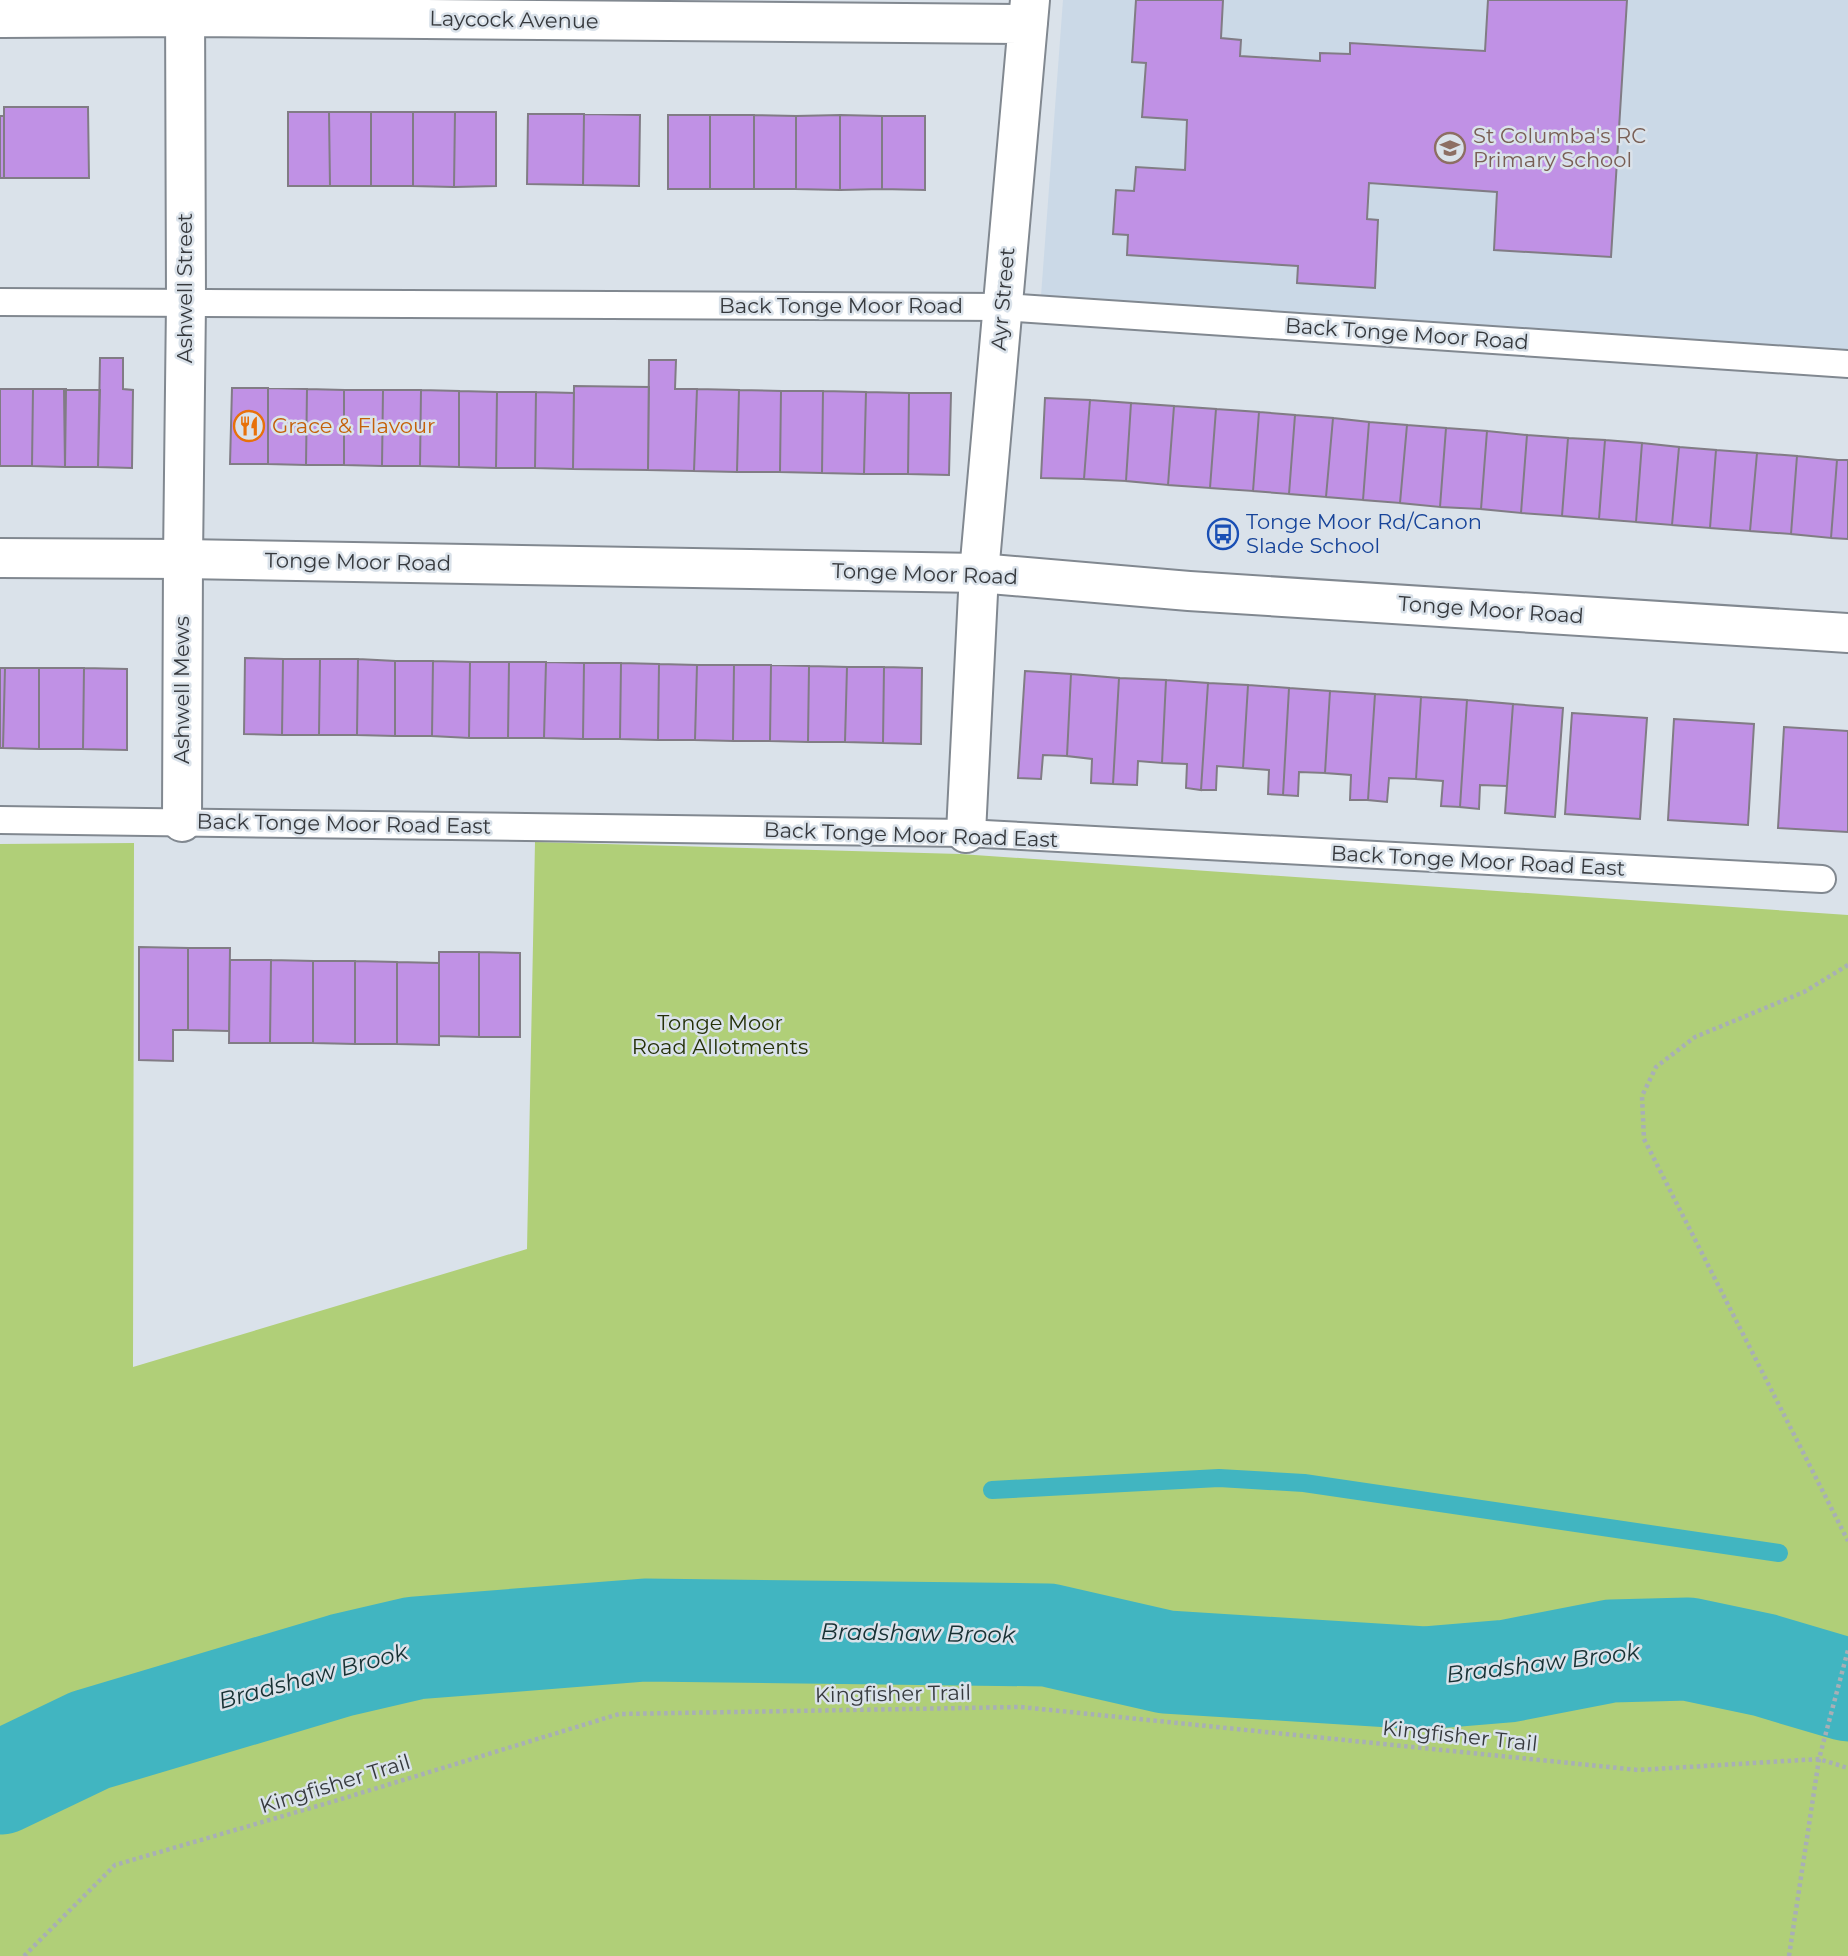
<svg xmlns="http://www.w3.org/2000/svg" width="1848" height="1956" font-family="Montserrat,sans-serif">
  <rect width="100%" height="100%" fill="#dae2ea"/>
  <path fill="#cbd9e7" d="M 1063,0 L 1848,0 L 1848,357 L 1041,296 Z"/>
  <path fill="#b0cf78" d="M 535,842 L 960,854 L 1848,915 L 1848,1956 L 0,1956 L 0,844 L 134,843 L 133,1367 L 527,1249 Z"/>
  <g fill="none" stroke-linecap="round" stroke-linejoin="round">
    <path stroke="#41b5c1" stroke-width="18" d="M 992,1490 L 1219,1478 L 1304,1483 L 1779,1553"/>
    <path stroke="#41b5c1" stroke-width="103" d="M 0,1783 L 90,1740 L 342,1665 L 415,1648 L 645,1630 L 1048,1635 L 1166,1662 L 1424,1678 L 1508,1671 L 1611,1651 L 1688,1649 L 1764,1665 L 1848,1690"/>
  </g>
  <path fill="#c091e5" stroke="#817c85" stroke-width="2" d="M 1136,0 L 1223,0 L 1221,38 L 1241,40 L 1240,56 L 1320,61 L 1320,53 L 1350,54 L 1350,43 L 1485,51 L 1488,0 L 1627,0 L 1611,257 L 1494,250 L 1497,192 L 1369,183 L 1367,219 L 1378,220 L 1375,288 L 1297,283 L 1298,266 L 1127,255 L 1128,235 L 1113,234 L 1116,190 L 1134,191 L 1136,167 L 1185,170 L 1187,120 L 1142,117 L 1146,63 L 1132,62 Z
    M 4,107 L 88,107 L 89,178 L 4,178 Z
    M 288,112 L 329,112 L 330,186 L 288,186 Z
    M 329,112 L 371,112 L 371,186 L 330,186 Z
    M 371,112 L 413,112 L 413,186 L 371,186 Z
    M 413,112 L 455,112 L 454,187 L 413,186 Z
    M 455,112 L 496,112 L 496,186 L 454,187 Z
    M 528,114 L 584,114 L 583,185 L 527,184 Z
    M 584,114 L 640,115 L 639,186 L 583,185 Z
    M 668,115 L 710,115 L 710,189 L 668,189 Z
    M 710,115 L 754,115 L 754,189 L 710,189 Z
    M 754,115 L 796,116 L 796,189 L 754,189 Z
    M 840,115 L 882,116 L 882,189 L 840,190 Z
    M 840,115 L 840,190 L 796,189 L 796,116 Z
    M 0,116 L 4,116 L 4,178 L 0,178 Z
    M 882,116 L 925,116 L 925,190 L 882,189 Z
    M 100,358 L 123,358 L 123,389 L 133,390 L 132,468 L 98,467 Z
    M 649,360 L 676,360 L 675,389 L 697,389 L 694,471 L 648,470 Z
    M 574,386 L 649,387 L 648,470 L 573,469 Z
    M 232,388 L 268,388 L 268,464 L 230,464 Z
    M 268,388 L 307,389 L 306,465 L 268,464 Z
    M 0,389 L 33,389 L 32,466 L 0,466 Z
    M 33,389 L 66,389 L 65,467 L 32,466 Z
    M 307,389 L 344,390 L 344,465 L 306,465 Z
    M 697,389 L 739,390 L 737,472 L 694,471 Z
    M 64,390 L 100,390 L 98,467 L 65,467 Z
    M 344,390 L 383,390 L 382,466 L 344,465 Z
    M 383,390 L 421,390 L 420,466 L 382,466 Z
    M 421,390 L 459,391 L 459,467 L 420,466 Z
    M 739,390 L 781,391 L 780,472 L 737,472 Z
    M 459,391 L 497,392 L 496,468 L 459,467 Z
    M 781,391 L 823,391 L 822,473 L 780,472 Z
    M 823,391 L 866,392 L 864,474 L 822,473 Z
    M 497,392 L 536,392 L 535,468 L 496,468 Z
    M 536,392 L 574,393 L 573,469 L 535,468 Z
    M 866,392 L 909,393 L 908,474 L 864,474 Z
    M 909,393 L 951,393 L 949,475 L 908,474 Z
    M 1045,398 L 1090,400 L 1084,479 L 1041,478 Z
    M 1090,400 L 1131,403 L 1126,481 L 1084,479 Z
    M 1131,403 L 1174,406 L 1168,485 L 1126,481 Z
    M 1174,406 L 1216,409 L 1210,488 L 1168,485 Z
    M 1216,409 L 1259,412 L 1253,491 L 1210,488 Z
    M 1259,412 L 1295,415 L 1289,494 L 1253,491 Z
    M 1295,415 L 1333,418 L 1326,497 L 1289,494 Z
    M 1333,418 L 1369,422 L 1363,500 L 1326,497 Z
    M 1369,422 L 1407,425 L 1400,503 L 1363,500 Z
    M 1407,425 L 1446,428 L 1440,507 L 1400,503 Z
    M 1446,428 L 1487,431 L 1481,509 L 1440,507 Z
    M 1487,431 L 1527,435 L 1521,513 L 1481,509 Z
    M 1527,435 L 1568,438 L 1562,516 L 1521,513 Z
    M 1568,438 L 1605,440 L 1599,519 L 1562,516 Z
    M 1605,440 L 1642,443 L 1636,522 L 1599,519 Z
    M 1642,443 L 1679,447 L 1672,525 L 1636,522 Z
    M 1679,447 L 1716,450 L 1710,528 L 1672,525 Z
    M 1716,450 L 1757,453 L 1750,531 L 1710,528 Z
    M 1757,453 L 1797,456 L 1791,534 L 1750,531 Z
    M 1797,456 L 1837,460 L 1831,538 L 1791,534 Z
    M 1837,460 L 1848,460 L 1848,539 L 1831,538 Z
    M 245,658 L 283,659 L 282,735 L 244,734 Z
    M 283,659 L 320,659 L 319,735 L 282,735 Z
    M 320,659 L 358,659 L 357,735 L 319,735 Z
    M 358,659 L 395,661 L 395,736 L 357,735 Z
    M 395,661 L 433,661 L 432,736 L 395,736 Z
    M 433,661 L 470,662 L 469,738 L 432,736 Z
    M 470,662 L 509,662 L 508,738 L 469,738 Z
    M 509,662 L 546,662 L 544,738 L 508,738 Z
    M 546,662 L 584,663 L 583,739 L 544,738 Z
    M 584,663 L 621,663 L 620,739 L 583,739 Z
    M 621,663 L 659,664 L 658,740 L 620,739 Z
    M 659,664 L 697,665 L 695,740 L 658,740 Z
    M 697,665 L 734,665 L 733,741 L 695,740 Z
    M 734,665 L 771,665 L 770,741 L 733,741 Z
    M 771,665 L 809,666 L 808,742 L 770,741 Z
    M 809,666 L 847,667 L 845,742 L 808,742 Z
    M 847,667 L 884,667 L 883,743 L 845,742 Z
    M 884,667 L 922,668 L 921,744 L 883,743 Z
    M 0,668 L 5,668 L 3,748 L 0,748 Z
    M 5,668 L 39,668 L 39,749 L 3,748 Z
    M 39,668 L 84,668 L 83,749 L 39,749 Z
    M 84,668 L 127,669 L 127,750 L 83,749 Z
    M 1025,671 L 1071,674 L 1067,756 L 1043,755 L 1041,779 L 1018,778 Z
    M 1071,674 L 1119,678 L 1113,784 L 1091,783 L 1092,759 L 1067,756 Z
    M 1119,678 L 1166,680 L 1162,763 L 1138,761 L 1137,785 L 1113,784 Z
    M 1166,680 L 1208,683 L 1201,790 L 1186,788 L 1187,764 L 1162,763 Z
    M 1208,683 L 1248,685 L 1243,768 L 1217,766 L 1216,790 L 1201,790 Z
    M 1248,685 L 1289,688 L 1283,795 L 1268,794 L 1269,770 L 1243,768 Z
    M 1289,688 L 1330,691 L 1325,773 L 1299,772 L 1298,796 L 1283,795 Z
    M 1330,691 L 1375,694 L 1368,800 L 1350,800 L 1351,775 L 1325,773 Z
    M 1375,694 L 1421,697 L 1416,779 L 1389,778 L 1387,802 L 1368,800 Z
    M 1421,697 L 1467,700 L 1460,807 L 1441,806 L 1443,781 L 1416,779 Z
    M 1467,700 L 1513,704 L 1507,786 L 1480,785 L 1479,809 L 1460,807 Z
    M 1513,704 L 1563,708 L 1555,817 L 1505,813 Z
    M 1572,713 L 1647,718 L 1640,819 L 1565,814 Z
    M 1674,719 L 1754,724 L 1748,825 L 1668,820 Z
    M 1784,727 L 1848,731 L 1848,832 L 1778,828 Z
    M 139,947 L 188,948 L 188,1030 L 173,1030 L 173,1061 L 139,1060 Z
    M 188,948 L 230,948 L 229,1031 L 188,1030 Z
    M 439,952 L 479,952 L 479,1037 L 439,1036 Z
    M 479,952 L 520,953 L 520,1037 L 479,1037 Z
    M 230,960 L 271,960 L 270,1043 L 229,1043 Z
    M 271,960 L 313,961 L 313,1043 L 270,1043 Z
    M 313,961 L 355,961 L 355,1044 L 313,1043 Z
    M 355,961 L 397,962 L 397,1044 L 355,1044 Z
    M 397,962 L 439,963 L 439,1045 L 397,1044 Z"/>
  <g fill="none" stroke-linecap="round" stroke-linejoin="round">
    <g stroke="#818890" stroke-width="30">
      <path id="lane" d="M 0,302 L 1003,307 L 1848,364
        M 0,820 L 966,833 L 1822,879"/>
    </g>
    <g stroke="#818890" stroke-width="42">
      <path id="street" d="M 0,18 L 185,17 L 1028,24
        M 182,822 L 183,559 L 186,303 L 185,0
        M 966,833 L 979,573 L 1030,0"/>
    </g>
    <g stroke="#818890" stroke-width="42">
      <path id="primary" d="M 0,558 L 183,559 L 979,573 L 1189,591 L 1848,633"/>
    </g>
    <path stroke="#a8afb6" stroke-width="4.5" stroke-dasharray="3.5 3.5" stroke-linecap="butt" d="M 1848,965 L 1804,992 L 1695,1037 L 1656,1067 L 1642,1096 L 1644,1139 L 1848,1541
      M 24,1956 L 115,1865 L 338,1800 L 619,1714 L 1021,1707 L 1638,1770 L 1819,1759 L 1848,1768
      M 1789,1956 L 1819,1759 L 1848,1650"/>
    <use href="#lane" stroke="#fff" stroke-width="26"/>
    <use href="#street" stroke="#fff" stroke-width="38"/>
    <use href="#primary" stroke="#fff" stroke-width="38"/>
  </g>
  <defs>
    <g id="school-ring" transform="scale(1.575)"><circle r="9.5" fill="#dae2ea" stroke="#8d6e63" stroke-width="1.5"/><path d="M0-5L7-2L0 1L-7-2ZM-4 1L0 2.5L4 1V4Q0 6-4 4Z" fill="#8d6e63"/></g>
    <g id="restaurant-ring" transform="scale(1.575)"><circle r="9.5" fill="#dae2ea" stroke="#e8710a" stroke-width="1.5"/><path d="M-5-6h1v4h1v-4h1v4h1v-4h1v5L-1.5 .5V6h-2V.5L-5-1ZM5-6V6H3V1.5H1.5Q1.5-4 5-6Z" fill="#e8710a"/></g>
    <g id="bus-ring" transform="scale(1.575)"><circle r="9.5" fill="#dae2ea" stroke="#1a4fb4" stroke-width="1.5"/><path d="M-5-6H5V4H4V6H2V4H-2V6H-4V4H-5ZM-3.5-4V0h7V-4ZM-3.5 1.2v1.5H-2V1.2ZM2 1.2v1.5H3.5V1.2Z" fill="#1a4fb4"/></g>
  </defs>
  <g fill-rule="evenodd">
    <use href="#school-ring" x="1450" y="148"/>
    <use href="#restaurant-ring" x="249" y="426"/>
    <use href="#bus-ring" x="1223" y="534"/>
  </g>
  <g text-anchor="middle" stroke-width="5" stroke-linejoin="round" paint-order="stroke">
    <g font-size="21" fill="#36393d" stroke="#dae2ea">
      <text transform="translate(514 20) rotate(1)" y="7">Laycock Avenue</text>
      <text transform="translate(185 288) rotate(-90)" y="7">Ashwell Street</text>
      <text transform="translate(1003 299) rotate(-85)" y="7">Ayr Street</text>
      <text x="841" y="313">Back Tonge Moor Road</text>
      <text transform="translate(1407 334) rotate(4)" y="7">Back Tonge Moor Road</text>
      <text transform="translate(358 562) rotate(1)" y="7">Tonge Moor Road</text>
      <text transform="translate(925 574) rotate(2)" y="7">Tonge Moor Road</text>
      <text transform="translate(1491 610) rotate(4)" y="7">Tonge Moor Road</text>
      <text transform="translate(182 690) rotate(-90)" y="7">Ashwell Mews</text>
      <text transform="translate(344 824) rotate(1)" y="7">Back Tonge Moor Road East</text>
      <text transform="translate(911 835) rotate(2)" y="7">Back Tonge Moor Road East</text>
      <text transform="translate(1478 861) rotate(3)" y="7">Back Tonge Moor Road East</text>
      <text transform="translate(893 1694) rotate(-1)" y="7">Kingfisher Trail</text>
      <text transform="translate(1460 1736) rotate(6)" y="7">Kingfisher Trail</text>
      <text transform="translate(335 1784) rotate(-17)" y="7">Kingfisher Trail</text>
    </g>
    <g font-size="21" fill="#785e54" stroke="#dae2ea" text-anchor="start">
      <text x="1473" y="143">St Columba's RC<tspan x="1473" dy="24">Primary School</tspan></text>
    </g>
    <g font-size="21" fill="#c56008" stroke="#dae2ea" text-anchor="start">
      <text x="272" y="433">Grace &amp; Flavour</text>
    </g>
    <g font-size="21" fill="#164399" stroke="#dae2ea" text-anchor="start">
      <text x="1246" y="529">Tonge Moor Rd/Canon<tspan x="1246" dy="24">Slade School</tspan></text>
    </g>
    <g font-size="21" fill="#253109" stroke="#dae2ea">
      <text x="720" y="1030">Tonge Moor<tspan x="720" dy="24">Road Allotments</tspan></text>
    </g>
    <g font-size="23" font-style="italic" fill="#183134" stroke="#dae2ea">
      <text transform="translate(918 1633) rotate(1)" y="8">Bradshaw Brook</text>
      <text transform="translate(1543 1663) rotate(-7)" y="8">Bradshaw Brook</text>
      <text transform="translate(313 1676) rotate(-15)" y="8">Bradshaw Brook</text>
    </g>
  </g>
</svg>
